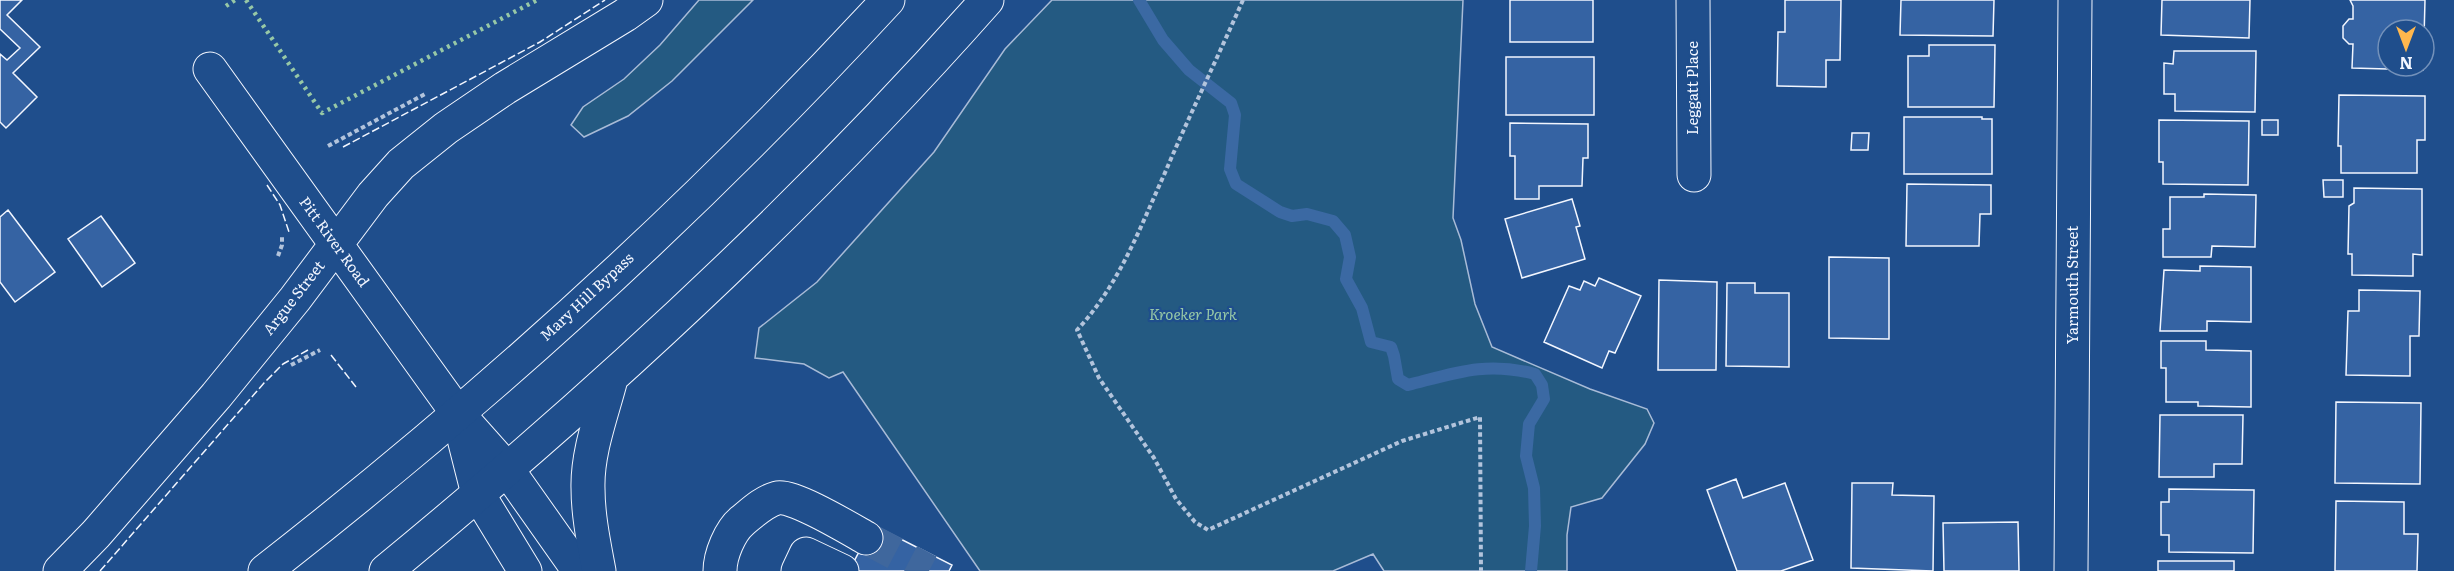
<svg xmlns="http://www.w3.org/2000/svg" width="2454" height="571" font-family="Literata,serif">
  <rect width="100%" height="100%" fill="#1f4e8c"/>
  <path fill="#245a82" stroke="#a8bbd7" stroke-width="1.5" d="M 699,0 L 753,0 L 672,81 L 628,116 L 584,137 L 571,125 L 583,107 L 624,79 L 660,45 Z
    M 1052,0 L 1463,0 L 1453,218 L 1461,240 L 1475,304 L 1492,347 L 1590,389 L 1647,409 L 1654,423 L 1645,444 L 1602,498 L 1571,507 L 1567,535 L 1567,571 L 1384,571 L 1373,554 L 1333,571 L 980,571 L 843,372 L 829,378 L 804,364 L 755,358 L 759,328 L 817,282 L 934,152 L 1005,49 Z"/>
  <g fill="none" stroke-linecap="round" stroke-linejoin="round">
    <path stroke="#3b69a3" stroke-width="12" d="M 1139,0 L 1163,40 L 1189,70 L 1231,103 L 1235,115 L 1230,169 L 1236,184 L 1280,212 L 1292,216 L 1307,214 L 1333,221 L 1345,235 L 1350,257 L 1346,279 L 1362,308 L 1371,342 L 1391,347 L 1394,356 L 1398,379 L 1408,385 C 1455,373 1486,361 1535,374 L 1542,385 L 1544,399 L 1529,424 L 1526,456 L 1534,488 L 1535,526 L 1531,571"/>
  </g>
  <path fill="#3563a3" stroke="#f2f6ff" stroke-width="1.5" d="M 0,0 L 22,0 L 7,15 L 40,47 L 13,73 L 37,97 L 6,128 L 0,122 L 0,54 L 7,60 L 20,48 L 0,29 Z
    M 1510,0 L 1593,0 L 1593,42 L 1510,42 Z
    M 1785,0 L 1841,0 L 1840,60 L 1826,60 L 1826,87 L 1777,86 L 1778,32 L 1785,32 Z
    M 1901,0 L 1994,0 L 1993,36 L 1900,35 Z
    M 2162,0 L 2250,0 L 2249,38 L 2161,35 Z
    M 2350,0 L 2425,0 L 2424,39 L 2424,30 L 2388,30 L 2388,66 L 2423,66 L 2423,70 L 2352,68 L 2353,44 L 2349,44 L 2343,38 L 2343,26 L 2349,19 L 2353,19 L 2353,6 Z
    M 1929,45 L 1995,45 L 1994,107 L 1908,107 L 1908,56 L 1929,56 Z
    M 2174,51 L 2256,51 L 2255,112 L 2175,111 L 2175,94 L 2164,94 L 2164,63 L 2173,64 Z
    M 1506,57 L 1594,57 L 1594,115 L 1506,115 Z
    M 2339,95 L 2425,96 L 2425,140 L 2417,140 L 2417,173 L 2341,173 L 2341,146 L 2338,146 Z
    M 1904,117 L 1982,117 L 1982,119 L 1992,119 L 1992,174 L 1904,174 Z
    M 2159,120 L 2249,121 L 2248,185 L 2163,184 L 2163,162 L 2159,162 Z
    M 2262,120 L 2278,120 L 2278,135 L 2262,135 Z
    M 1510,123 L 1588,124 L 1588,158 L 1583,158 L 1582,186 L 1539,186 L 1539,199 L 1515,199 L 1515,156 L 1510,156 Z
    M 1852,133 L 1869,133 L 1868,150 L 1851,150 Z
    M 2323,180 L 2343,180 L 2343,197 L 2324,197 Z
    M 1907,184 L 1991,185 L 1991,214 L 1980,214 L 1979,246 L 1906,246 Z
    M 2354,188 L 2422,189 L 2422,255 L 2413,254 L 2413,276 L 2352,275 L 2352,254 L 2348,254 L 2349,206 L 2354,203 Z
    M 2204,194 L 2256,195 L 2255,247 L 2212,246 L 2211,257 L 2163,257 L 2163,229 L 2170,229 L 2170,197 L 2204,197 Z
    M 1572,199 L 1580,226 L 1576,227 L 1585,259 L 1522,278 L 1505,219 Z
    M 8,210 L 55,272 L 15,302 L 0,282 L 0,217 Z
    M 101,216 L 135,263 L 102,287 L 68,239 Z
    M 1829,257 L 1889,258 L 1889,339 L 1829,338 Z
    M 2200,266 L 2251,267 L 2251,322 L 2207,321 L 2207,331 L 2160,331 L 2164,270 L 2200,271 Z
    M 1599,278 L 1641,296 L 1615,353 L 1609,351 L 1602,368 L 1544,342 L 1569,286 L 1580,290 L 1584,281 L 1595,286 Z
    M 1659,280 L 1717,282 L 1716,370 L 1658,370 Z
    M 1727,283 L 1755,283 L 1755,293 L 1789,293 L 1789,367 L 1726,366 Z
    M 2359,290 L 2420,291 L 2419,336 L 2410,336 L 2410,376 L 2346,375 L 2348,311 L 2359,311 Z
    M 2161,341 L 2206,341 L 2206,350 L 2251,351 L 2251,407 L 2198,406 L 2198,402 L 2166,402 L 2166,368 L 2161,368 Z
    M 2336,402 L 2421,403 L 2420,484 L 2335,483 Z
    M 2160,415 L 2243,415 L 2242,464 L 2214,464 L 2214,477 L 2159,477 Z
    M 1736,479 L 1743,498 L 1785,483 L 1813,560 L 1781,571 L 1737,571 L 1707,490 Z
    M 1852,483 L 1893,483 L 1892,495 L 1934,496 L 1933,571 L 1851,568 Z
    M 2169,489 L 2254,490 L 2253,553 L 2169,552 L 2169,535 L 2161,535 L 2161,502 L 2169,502 Z
    M 2336,501 L 2404,502 L 2404,534 L 2418,534 L 2417,571 L 2335,571 Z
    M 2018,522 L 2019,571 L 1944,571 L 1943,523 Z
    M 873,525 L 952,565 L 949,571 L 849,571 Z
    M 2158,561 L 2234,561 L 2234,571 L 2158,571 Z"/>
  <g fill="none" stroke-linecap="round" stroke-linejoin="round">
    <path stroke="#3f679d" stroke-width="33" stroke-dasharray="33 16" stroke-linecap="butt" d="M 866,538 L 929,571"/>
    <g stroke="#f2f6ff" stroke-width="35">
      <path id="minor" d="M 1693,0 L 1694,175
        M 210,69 L 458,414
        M 60,571 L 96,534 L 216,396 L 295,299 L 373,195 L 401,164 L 446,128 L 505,88 L 625,15 L 646,0
        M 720,571 C 720,555 730,531 742,521 C 753,512 763,502 777,498 C 792,494 850,529 866,538
        M 798,571 L 806,554 L 842,571
        M 2071,571 L 2075,0"/>
    </g>
    <g stroke="#f2f6ff" stroke-width="35">
      <path id="major" d="M 458,414 L 507,469 L 579,571
        M 459,419 L 478,494 L 525,571"/>
    </g>
    <g stroke="#f2f6ff" stroke-width="35">
      <path id="highway" d="M 265,571 C 487,398 697,207 888,0
        M 386,571 C 599,396 804,207 987,0
        M 599,571 C 594,544 588,516 588,488 C 587,452 602,414 611,379"/>
    </g>
    <path stroke="#b3c4dc" stroke-width="4" stroke-dasharray="4.5 3" stroke-linecap="butt" d="M 1243,0 C 1217,59 1189,116 1164,175 C 1139,230 1119,285 1077,330 L 1099,378 L 1154,458 L 1176,499 L 1195,522 L 1208,530 L 1402,441 L 1480,417 L 1481,571
      M 328,146 L 425,94
      M 278,256 L 282,245 L 282,235
      M 291,365 L 320,350"/>
    <use href="#minor" stroke="#1f4e8c" stroke-width="33"/>
    <use href="#major" stroke="#1f4e8c" stroke-width="33"/>
    <use href="#highway" stroke="#1f4e8c" stroke-width="33"/>
    <path stroke="#97c8a6" stroke-width="4.5" stroke-dasharray="3 4.5" stroke-linecap="butt" d="M 246,0 L 322,113 L 537,0
      M 226,6 L 235,0"/>
    <path stroke="#f2f6ff" stroke-width="1.5" stroke-dasharray="8 3" stroke-linecap="butt" d="M 343,147 L 540,42 L 605,0
      M 267,185 L 280,205 L 289,232
      M 331,355 L 356,387
      M 100,571 L 264,383 L 283,364 L 308,350"/>
  </g>
  <g text-anchor="middle" stroke-width="4.5" stroke-linejoin="round" paint-order="stroke">
    <g font-size="15" fill="#f2f6ff" stroke="#1f4e8c">
      <text transform="translate(1693 88) rotate(-90)" y="5">Leggatt Place</text>
      <text transform="translate(334 242) rotate(54)" y="5">Pitt River Road</text>
      <text transform="translate(2073 285) rotate(-90)" y="5">Yarmouth Street</text>
      <text transform="translate(587 297) rotate(-43)" y="5">Mary Hill Bypass</text>
      <text transform="translate(294 298) rotate(-52)" y="5">Argue Street</text>
    </g>
    <g font-size="15" font-style="italic" fill="#97c8a6" stroke="#1f4e8c">
      <text x="1193" y="320">Kroeker Park</text>
    </g>
  </g>
  <g transform="translate(2406 48) rotate(180)"><circle r="28" fill="#1f4e8c" stroke="#7391ba" stroke-width="1.5"/>
  <path d="M0-4.5L10 22L0 15L-10 22Z" fill="#ffb74d"/>
  <text y="-9" font-size="16" font-weight="bold" text-anchor="middle" fill="#f2f6ff">N</text>
  </g>
</svg>
